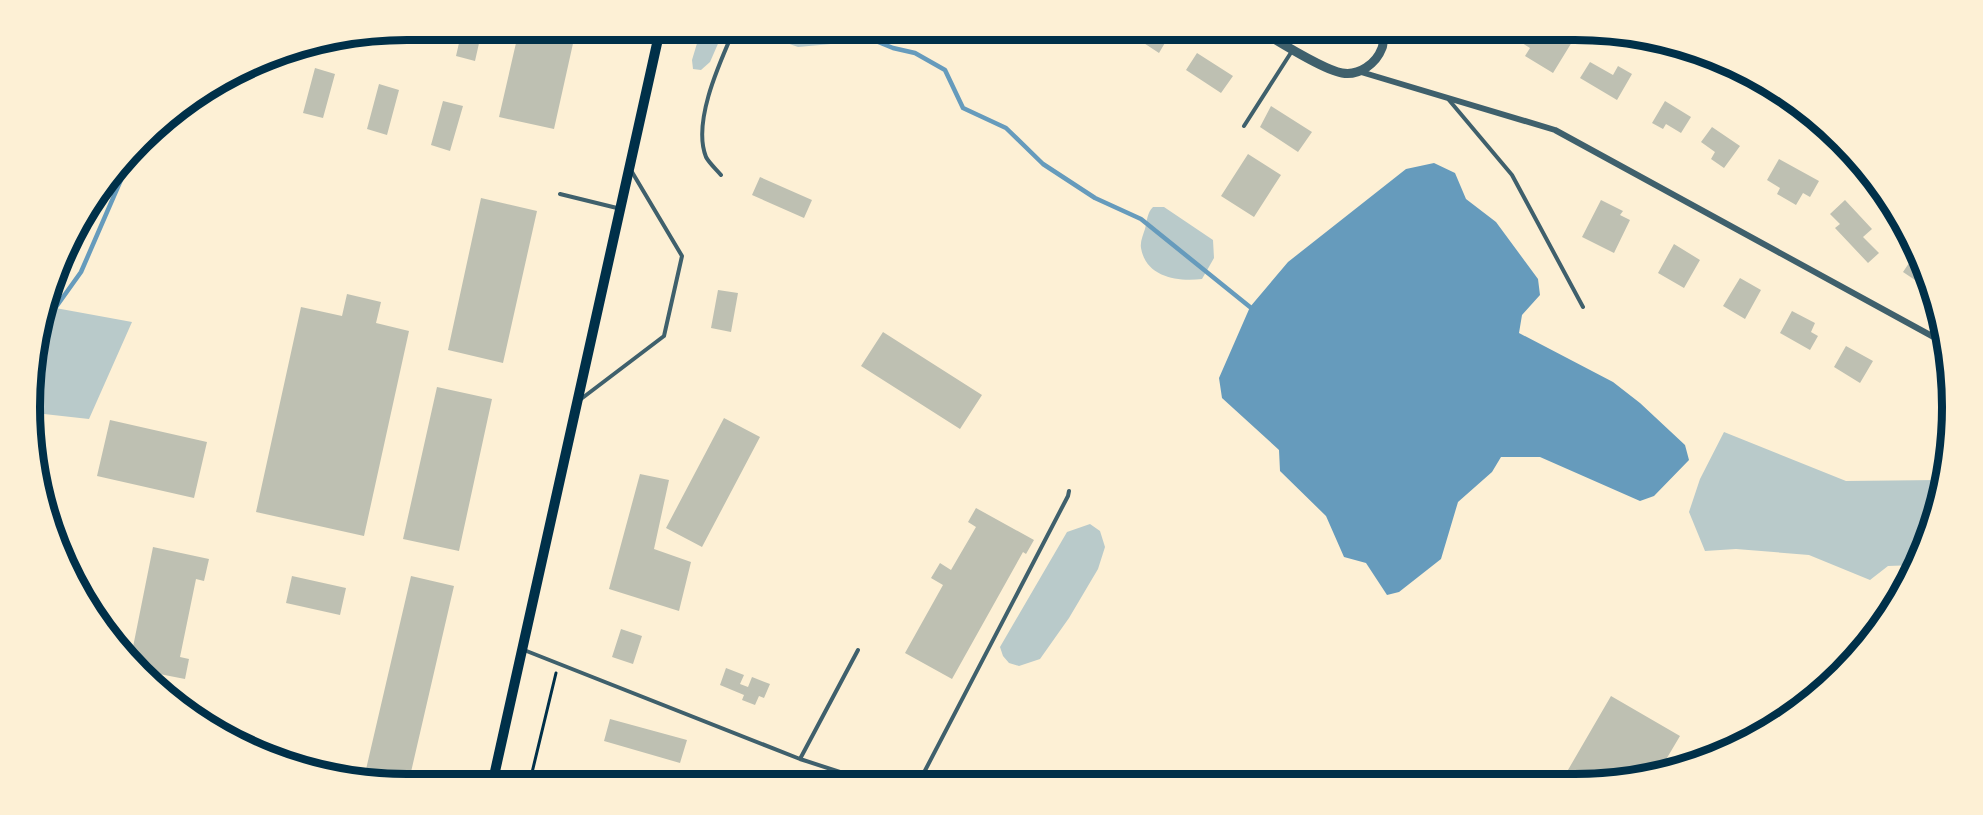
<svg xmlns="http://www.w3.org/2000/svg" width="1983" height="815" font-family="'Roboto Condensed',sans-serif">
  <rect width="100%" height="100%" fill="#fdf0d5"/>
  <path fill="#b9caca" d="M 701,30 L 724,30 L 710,62 L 701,70 L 693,69 L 692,60 Z
    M 770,30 L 864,30 L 864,33 L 857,39 L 842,43 L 798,47 L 784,42 Z
    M 1153,207 L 1164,207 L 1213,240 L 1214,258 L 1202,279 C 1177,282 1146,277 1141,248 C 1140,242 1143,235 1145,229 C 1147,221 1147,213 1153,207 Z
    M 50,307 L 132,322 L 89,419 L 35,413 L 33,358 Z
    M 1724,432 L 1846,481 L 1939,480 L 1933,529 L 1915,565 L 1888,566 L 1870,580 L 1809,555 L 1736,549 L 1705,551 L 1689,512 L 1700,479 Z
    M 1090,524 L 1100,531 L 1105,547 L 1098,569 L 1069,618 L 1040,659 L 1019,666 L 1009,663 L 1003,656 L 1000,647 L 1067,532 Z"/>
  <path fill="#669bbc" d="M 1434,163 L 1455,173 L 1466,199 L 1496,222 L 1538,279 L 1540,295 L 1522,315 L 1519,333 L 1613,382 L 1640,403 L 1685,445 L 1689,460 L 1654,496 L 1640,501 L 1540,457 L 1501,457 L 1492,472 L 1458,502 L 1441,559 L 1399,592 L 1387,595 L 1366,563 L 1344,557 L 1326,516 L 1280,471 L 1279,450 L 1222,398 L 1219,378 L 1250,307 L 1288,262 L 1406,169 Z"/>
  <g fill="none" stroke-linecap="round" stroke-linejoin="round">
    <path stroke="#669bbc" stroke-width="4.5" d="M 849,30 L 893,48 L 915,53 L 945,70 L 963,108 L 1006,128 L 1043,164 L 1095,198 L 1141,219 L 1250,307
      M 46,321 L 81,272 L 130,159"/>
  </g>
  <path fill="#bec0b2" d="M 408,30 L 415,30 L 411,44 L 391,38 L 393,32 Z
    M 462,30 L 482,30 L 475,61 L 456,56 Z
    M 519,30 L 576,30 L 554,129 L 499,117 Z
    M 1132,30 L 1160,30 L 1169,36 L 1159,53 L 1130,34 Z
    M 1526,30 L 1536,30 L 1552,40 L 1557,32 L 1572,42 L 1553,73 L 1525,56 L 1530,48 L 1519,41 Z
    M 1197,53 L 1233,76 L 1221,93 L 1186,70 Z
    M 1590,62 L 1613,75 L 1618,66 L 1632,74 L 1617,100 L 1580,78 Z
    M 315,68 L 335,74 L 323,118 L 303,113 Z
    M 379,84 L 399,90 L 387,135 L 367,129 Z
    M 443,101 L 463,106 L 450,151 L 431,145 Z
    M 1665,101 L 1691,117 L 1681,133 L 1666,124 L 1663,129 L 1652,123 Z
    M 1271,106 L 1312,132 L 1298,152 L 1260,127 Z
    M 1712,127 L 1740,146 L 1724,168 L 1711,159 L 1715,152 L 1701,142 Z
    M 1248,154 L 1281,175 L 1254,217 L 1221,196 Z
    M 1779,159 L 1819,181 L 1810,197 L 1803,193 L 1796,205 L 1777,194 L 1780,188 L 1767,180 Z
    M 760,177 L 812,200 L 804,218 L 752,195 Z
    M 481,198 L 537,211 L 503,363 L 448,350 Z
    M 1601,200 L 1623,211 L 1620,215 L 1630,220 L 1614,253 L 1582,237 Z
    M 1845,200 L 1872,229 L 1863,237 L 1879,253 L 1868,263 L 1835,228 L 1840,224 L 1830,214 Z
    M 1674,244 L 1700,260 L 1684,288 L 1658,273 Z
    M 1917,251 L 1927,288 L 1903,272 Z
    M 1740,278 L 1761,290 L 1745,319 L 1723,306 Z
    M 718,290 L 738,293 L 731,332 L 711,328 Z
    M 347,294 L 381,302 L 376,323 L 409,331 L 364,536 L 256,512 L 301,307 L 342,316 Z
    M 1792,311 L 1815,323 L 1811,332 L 1818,336 L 1810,350 L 1780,333 Z
    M 883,332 L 982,395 L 960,429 L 861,366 Z
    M 1846,346 L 1873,361 L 1860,383 L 1834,367 Z
    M 437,387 L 492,399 L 459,551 L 403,539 Z
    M 724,418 L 760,437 L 702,547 L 666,528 Z
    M 110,420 L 207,442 L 194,498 L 97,476 Z
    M 640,474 L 669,480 L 654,549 L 691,562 L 679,611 L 609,589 Z
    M 976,508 L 1034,540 L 1026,554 L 1023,552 L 952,679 L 905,653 L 943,585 L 931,578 L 940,563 L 951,570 L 976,527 L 968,522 Z
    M 153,547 L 209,559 L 204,581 L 196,579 L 180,657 L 189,659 L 185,679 L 144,671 L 131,657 Z
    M 292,576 L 346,588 L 340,615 L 286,603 Z
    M 411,576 L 454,586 L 408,785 L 364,778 Z
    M 621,629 L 642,636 L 633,664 L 612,657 Z
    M 726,668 L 744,675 L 740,684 L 748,687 L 752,677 L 770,684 L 764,698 L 759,696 L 755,705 L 742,700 L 744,695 L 720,685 Z
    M 1611,696 L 1680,736 L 1658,773 L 1625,782 L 1561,782 Z
    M 610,719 L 687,740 L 680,763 L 604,741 Z"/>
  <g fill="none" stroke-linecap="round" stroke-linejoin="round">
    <path stroke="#003049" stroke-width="3" d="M 529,785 L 556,673"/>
    <path stroke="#3f606c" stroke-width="4" d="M 1449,100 L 1512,175 L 1583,307
      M 1244,126 L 1292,51
      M 721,175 C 717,170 709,163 706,157 C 692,122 720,62 734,30
      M 560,194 L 617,208
      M 581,399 L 664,336 L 682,256 L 632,172
      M 524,650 L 800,759 L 877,784
      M 800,759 L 858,650
      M 918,784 L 1068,496 L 1069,491
      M 584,785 C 607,765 616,774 643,780"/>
    <path stroke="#3f606c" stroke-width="6" d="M 1361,72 L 1555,130 L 1941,341"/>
    <path stroke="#3f606c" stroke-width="9" d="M 1259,30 C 1278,41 1323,70 1342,73 C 1359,76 1376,64 1382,48 C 1384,43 1383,36 1383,30"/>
    <path stroke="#003049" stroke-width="10" d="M 492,785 L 660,30"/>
  </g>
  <path d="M0 0H1983V815H0ZM407 40H1575A367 367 0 0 1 1942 407V407A367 367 0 0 1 1575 774H407A367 367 0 0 1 40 407V407A367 367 0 0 1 407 40Z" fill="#fdf0d5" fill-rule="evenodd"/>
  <path fill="none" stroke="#003049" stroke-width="8" d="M407 40H1575A367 367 0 0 1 1942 407V407A367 367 0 0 1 1575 774H407A367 367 0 0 1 40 407V407A367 367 0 0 1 407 40Z"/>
</svg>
